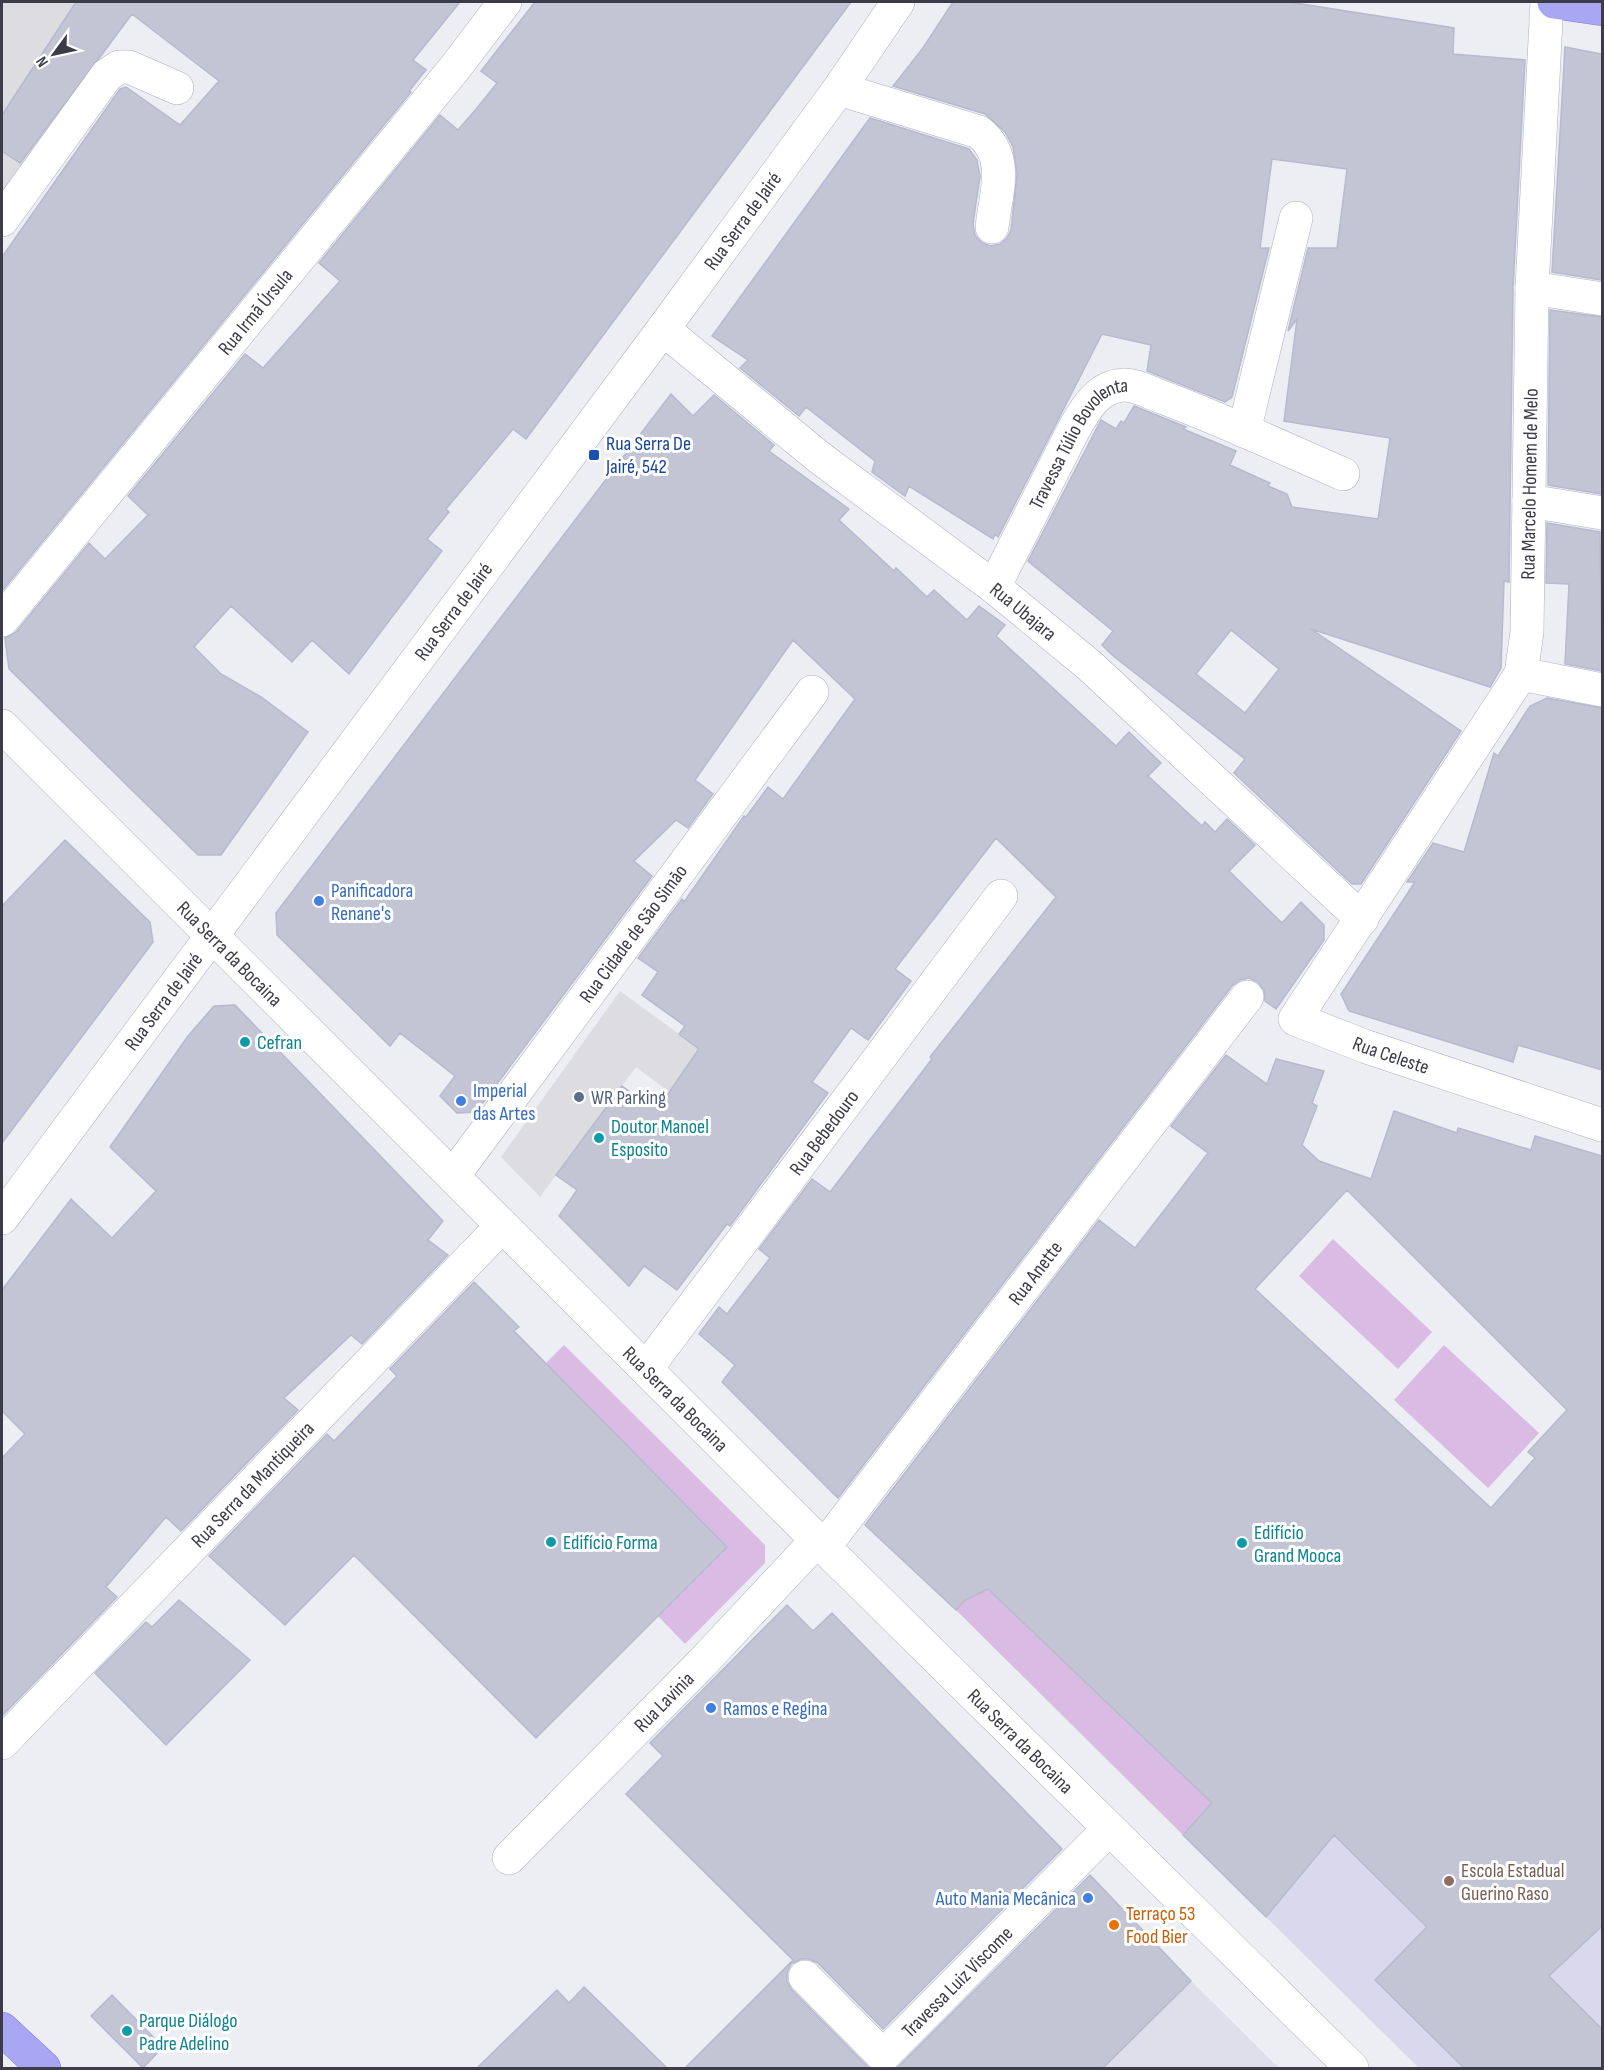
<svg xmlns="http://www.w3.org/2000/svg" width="1604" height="2070" font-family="'Sofia Sans Condensed',sans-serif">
  <rect width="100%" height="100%" fill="#ededf4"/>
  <path fill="#dfdfec" d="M 1191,1981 L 1279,2068 L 1103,2068 Z"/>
  <path fill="#d9d8ec" d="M 1449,1694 L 1602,1845 L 1602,2068 L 1419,2068 L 1266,1917 Z"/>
  <path fill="#dabbe3" d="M 1333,1239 L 1432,1332 L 1398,1369 L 1299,1276 Z
    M 564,1345 L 765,1545 L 765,1563 L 685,1644 L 658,1616 L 546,1363 Z
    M 1444,1345 L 1539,1433 L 1488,1488 L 1394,1400 Z
    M 981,1583 L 1212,1803 L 1183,1835 L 956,1610 Z"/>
  <path fill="#dcdce1" d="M 2,2 L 115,2 L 132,14 L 2,200 Z
    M 620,991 L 712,1058 L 681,1101 L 636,1067 L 540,1197 L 501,1157 Z"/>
  <path fill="#c3c5d5" stroke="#b7b9cf" stroke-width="1.5" fill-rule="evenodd" d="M 76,2 L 460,2 L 413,60 L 426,70 L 409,91 L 411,92 L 2,591 L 2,257 L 120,89 L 126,87 L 180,125 L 219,81 L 132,14 L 20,163 L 2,151 L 2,115 Z
    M 535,2 L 851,2 L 526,439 L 513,429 L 446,509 L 449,512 L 427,539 L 442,551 L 349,674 L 312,640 L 292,662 L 231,606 L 194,647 L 221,674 L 261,697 L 308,732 L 221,855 L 198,855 L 9,669 L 5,638 L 16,632 L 89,543 L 105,559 L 148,515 L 128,496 L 245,354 L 263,368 L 340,281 L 319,263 L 440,115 L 458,130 L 477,108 L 497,83 L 481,71 Z
    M 953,2 L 1289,2 L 1454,28 L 1453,54 L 1525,60 L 1513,288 L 1509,582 L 1504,581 L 1501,668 L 1490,687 L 1311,629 L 1461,731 L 1361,884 L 1352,884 L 1234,773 L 1245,759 L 1112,655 L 1102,645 L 1113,631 L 1028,561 L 1101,420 L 1116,429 L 1121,421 L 1124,423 L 1134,406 L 1186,427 L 1183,429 L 1236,451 L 1230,465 L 1270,483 L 1268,486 L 1287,494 L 1292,507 L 1378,519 L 1390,438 L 1284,421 L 1297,319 L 1288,331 L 1308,248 L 1337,248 L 1347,169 L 1272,159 L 1260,248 L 1269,248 L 1232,397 L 1225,402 L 1147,371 L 1151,345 L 1102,334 L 998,537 L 995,534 L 993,539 L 909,486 L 905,496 L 872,472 L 875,461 L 806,407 L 799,416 L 740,368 L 748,360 L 712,336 L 870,118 L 969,149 L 977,160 L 980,176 L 973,224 L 975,235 L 981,242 L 990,246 L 1000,244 L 1007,238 L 1011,230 L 1017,174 L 1013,147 L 1005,132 L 985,114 L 893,86 L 923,48 ZM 1231,630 L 1279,669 L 1245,713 L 1196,674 Z
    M 1565,47 L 1602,54 L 1602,280 L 1552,272 Z
    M 1550,310 L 1602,317 L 1602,494 L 1548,485 Z
    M 671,394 L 693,416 L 714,395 L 774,445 L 769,451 L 849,509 L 839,520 L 894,571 L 896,568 L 927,597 L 934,590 L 967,620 L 979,606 L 1005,625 L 996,636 L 1116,746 L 1129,732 L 1161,763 L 1148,776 L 1202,826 L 1205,822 L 1215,832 L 1227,819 L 1255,845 L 1229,871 L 1282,923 L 1301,902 L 1324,925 L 1324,940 L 1276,1009 L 1265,1001 L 1264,990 L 1258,982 L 1249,978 L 1240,980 L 1232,986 L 838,1498 L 722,1382 L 735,1365 L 699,1334 L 719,1307 L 727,1314 L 770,1258 L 759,1249 L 812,1179 L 830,1192 L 932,1059 L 930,1057 L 1056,897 L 996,838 L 895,969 L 911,981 L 868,1040 L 851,1028 L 812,1082 L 828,1093 L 730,1226 L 727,1224 L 677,1290 L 644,1266 L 629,1286 L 559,1216 L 577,1190 L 556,1175 L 622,1086 L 649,1106 L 652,1102 L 659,1107 L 699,1049 L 679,1034 L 685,1026 L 642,995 L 658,972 L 638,958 L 682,899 L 684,902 L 744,816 L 746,817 L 768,787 L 783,799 L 855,699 L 793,640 L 695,780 L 713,794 L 688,828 L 676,820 L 634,861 L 652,876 L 476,1112 L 457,1113 L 440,1096 L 455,1076 L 400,1033 L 390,1046 L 277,935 L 276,913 Z
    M 1547,523 L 1600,532 L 1602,671 L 1565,664 L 1569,584 L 1546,583 Z
    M 1547,698 L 1602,708 L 1602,1070 L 1518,1045 L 1513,1062 L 1349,1011 L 1341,994 L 1415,882 L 1407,882 L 1433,843 L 1464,852 L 1494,753 L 1498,756 L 1530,706 Z
    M 65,840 L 150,922 L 153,942 L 2,1143 L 2,906 Z
    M 235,1005 L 443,1221 L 428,1240 L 448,1255 L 362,1344 L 351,1335 L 284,1398 L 298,1410 L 181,1531 L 166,1517 L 106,1587 L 117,1597 L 2,1716 L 2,1458 L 25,1434 L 2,1411 L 2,1290 L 71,1199 L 112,1238 L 156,1191 L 110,1147 L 188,1036 L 214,1006 Z
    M 1226,1055 L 1267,1084 L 1276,1059 L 1324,1071 L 1312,1103 L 1317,1106 L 1302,1145 L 1319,1161 L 1371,1179 L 1394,1111 L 1457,1133 L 1458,1128 L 1531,1150 L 1535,1136 L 1602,1156 L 1602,1926 L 1549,1976 L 1602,2029 L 1602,2068 L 1464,2068 L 1375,1980 L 1427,1927 L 1334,1835 L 1266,1917 L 1183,1835 L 1212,1803 L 988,1589 L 965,1600 L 956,1610 L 865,1525 L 1099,1220 L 1135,1248 L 1173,1199 L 1208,1153 L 1171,1126 ZM 1347,1190 L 1567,1410 L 1528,1452 L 1535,1458 L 1491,1508 L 1255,1289 Z
    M 474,1282 L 519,1327 L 514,1331 L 727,1547 L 536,1738 L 354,1555 L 285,1625 L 209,1556 L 327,1434 L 334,1441 L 397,1376 L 390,1369 Z
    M 179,1600 L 250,1660 L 166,1745 L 95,1673 L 146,1622 L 152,1627 Z
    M 787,1605 L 813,1631 L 832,1613 L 1062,1849 L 883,2029 L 818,1963 L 809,1959 L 801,1959 L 791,1964 L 787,1973 L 787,1981 L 792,1990 L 869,2068 L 685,2068 L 793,1960 L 626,1794 L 663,1756 L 650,1743 Z
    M 1090,1875 L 1191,1981 L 1103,2068 L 897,2068 Z
    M 584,1987 L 667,2068 L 477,2068 L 557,1990 L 569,2003 Z
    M 112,1995 L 163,2047 L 143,2068 L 91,2016 Z"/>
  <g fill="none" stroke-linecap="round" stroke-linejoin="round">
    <g stroke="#b0b0bf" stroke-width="34">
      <g id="minor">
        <path id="s1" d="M 1547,2 L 1532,288 L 1527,632 L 1521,674 L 1295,1019 L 1367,1047 L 1602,1125"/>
        <path d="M 839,89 L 979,132 C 1010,157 996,192 992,227"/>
        <path d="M 2,220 L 107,75 L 119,67 L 129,67 L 177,88"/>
        <path d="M 1532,288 L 1602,299"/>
        <path id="s2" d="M 663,329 L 820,458 L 994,587 L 1089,665 L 1362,919"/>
        <path d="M 1244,431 L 1296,218"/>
        <path d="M 1529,501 L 1602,513"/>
        <path id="s3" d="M 994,587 L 1074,429 C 1085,410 1097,387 1123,385 C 1135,384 1150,393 1162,397 C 1223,420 1283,448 1343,474"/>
        <path id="s4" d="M 2,620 L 454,69 L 505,2"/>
        <path d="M 1521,674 L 1602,690"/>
        <path id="s5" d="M 2,726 L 817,1540 L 1352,2068"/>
        <path id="s6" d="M 453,1176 L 812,692"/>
        <path id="s7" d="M 2,1218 L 663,329 L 839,89 L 898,2"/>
        <path id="s8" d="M 646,1369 L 1001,896"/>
        <path id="s9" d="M 824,1547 L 1247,997"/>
        <path id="s10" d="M 2,1743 L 502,1226"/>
        <path id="s11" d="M 509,1858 L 702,1663 L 817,1540"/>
        <path id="s12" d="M 805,1977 L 883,2056 L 1109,1829"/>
      </g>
    </g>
    <g stroke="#7a79d7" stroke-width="34">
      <path id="major" d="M 1554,2 L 1602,9
        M 2,2029 L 44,2068"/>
    </g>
    <use href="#minor" stroke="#fff" stroke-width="33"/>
    <use href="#major" stroke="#a9a7f3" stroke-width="33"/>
  </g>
  <rect fill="#1a4fb4" stroke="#fff" stroke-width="2" x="588" y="449" width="12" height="12" rx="3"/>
  <g fill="#3f7fe0" stroke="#fff" stroke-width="2">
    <circle cx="319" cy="901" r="6"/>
    <circle cx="461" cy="1101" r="6"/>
    <circle cx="711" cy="1708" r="6"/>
    <circle cx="1088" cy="1898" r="6"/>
  </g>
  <g fill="#0f9aa8" stroke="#fff" stroke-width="2">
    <circle cx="245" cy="1042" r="6"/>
    <circle cx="599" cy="1138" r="6"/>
    <circle cx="551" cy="1542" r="6"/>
    <circle cx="1242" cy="1543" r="6"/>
    <circle cx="127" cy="2031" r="6"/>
  </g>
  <circle fill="#5c6f8a" stroke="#fff" stroke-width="2" cx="579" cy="1097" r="6"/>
  <circle fill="#8d6e63" stroke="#fff" stroke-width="2" cx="1449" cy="1881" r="6"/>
  <circle fill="#e8710a" stroke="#fff" stroke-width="2" cx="1114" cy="1925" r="6"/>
  <g text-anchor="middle" stroke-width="6" stroke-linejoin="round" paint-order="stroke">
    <g font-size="20" fill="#3b3c48" stroke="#fff">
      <text dy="7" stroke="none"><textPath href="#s7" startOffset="1242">Rua Serra de Jairé</textPath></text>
      <text dy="7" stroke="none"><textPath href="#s4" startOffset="399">Rua Irmã Úrsula</textPath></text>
      <text dy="7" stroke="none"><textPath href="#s3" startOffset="170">Travessa Túlio Bovolenta</textPath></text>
      <text transform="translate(1529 484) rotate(-89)" y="7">Rua Marcelo Homem de Melo</text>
      <text dy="7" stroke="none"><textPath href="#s2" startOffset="458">Rua Ubajara</textPath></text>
      <text dy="7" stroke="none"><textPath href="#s7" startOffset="756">Rua Serra de Jairé</textPath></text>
      <text dy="7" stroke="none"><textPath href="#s6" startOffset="302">Rua Cidade de São Simão</textPath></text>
      <text dy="7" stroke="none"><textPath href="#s5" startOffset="322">Rua Serra da Bocaina</textPath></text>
      <text dy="7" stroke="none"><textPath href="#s7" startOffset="270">Rua Serra de Jairé</textPath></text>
      <text dy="7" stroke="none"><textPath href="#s1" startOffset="1188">Rua Celeste</textPath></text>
      <text dy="7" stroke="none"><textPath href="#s8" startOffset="296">Rua Bebedouro</textPath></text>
      <text dy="7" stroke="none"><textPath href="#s9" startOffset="346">Rua Anette</textPath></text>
      <text dy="7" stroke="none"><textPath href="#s5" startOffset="952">Rua Serra da Bocaina</textPath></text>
      <text dy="7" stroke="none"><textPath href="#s10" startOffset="360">Rua Serra da Mantiqueira</textPath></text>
      <text dy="7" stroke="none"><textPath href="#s11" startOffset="220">Rua Lavinia</textPath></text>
      <text dy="7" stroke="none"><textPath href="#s5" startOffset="1438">Rua Serra da Bocaina</textPath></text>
      <text dy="7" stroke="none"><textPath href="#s12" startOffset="216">Travessa Luiz Viscome</textPath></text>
    </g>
    <g font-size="20" fill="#164399" stroke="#fff" text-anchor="start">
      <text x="606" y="450">Rua Serra De<tspan x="606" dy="23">Jairé, 542</tspan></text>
    </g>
    <g font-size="20" fill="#366cbe" stroke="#fff" text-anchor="start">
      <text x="331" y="897">Panificadora<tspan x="331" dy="23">Renane's</tspan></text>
      <text x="473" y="1097">Imperial<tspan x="473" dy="23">das Artes</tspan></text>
      <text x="723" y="1715">Ramos e Regina</text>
      <text x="1076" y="1905" text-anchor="end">Auto Mania Mecânica</text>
    </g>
    <g font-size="20" fill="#0d838f" stroke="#fff" text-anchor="start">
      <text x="257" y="1049">Cefran</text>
      <text x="611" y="1133">Doutor Manoel<tspan x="611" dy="23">Esposito</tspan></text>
      <text x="1254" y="1539">Edifício<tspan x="1254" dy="23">Grand Mooca</tspan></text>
      <text x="563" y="1549">Edifício Forma</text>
      <text x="139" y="2027">Parque Diálogo<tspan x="139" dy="23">Padre Adelino</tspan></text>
    </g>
    <g font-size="20" fill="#4e5e75" stroke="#fff" text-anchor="start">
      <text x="591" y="1104">WR Parking</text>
    </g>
    <g font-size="20" fill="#785e54" stroke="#fff" text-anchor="start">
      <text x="1461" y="1877">Escola Estadual<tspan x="1461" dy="23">Guerino Raso</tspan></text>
    </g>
    <g font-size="20" fill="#c56008" stroke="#fff" text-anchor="start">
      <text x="1126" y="1920">Terraço 53<tspan x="1126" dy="23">Food Bier</tspan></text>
    </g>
  </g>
  <rect width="1604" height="2070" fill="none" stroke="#3b3c48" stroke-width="6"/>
  <g transform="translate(54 54) rotate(237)" stroke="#ffffff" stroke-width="4.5" paint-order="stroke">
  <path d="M0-4.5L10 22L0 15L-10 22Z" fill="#3b3c48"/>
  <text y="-9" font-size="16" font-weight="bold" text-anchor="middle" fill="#3b3c48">N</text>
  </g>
</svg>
